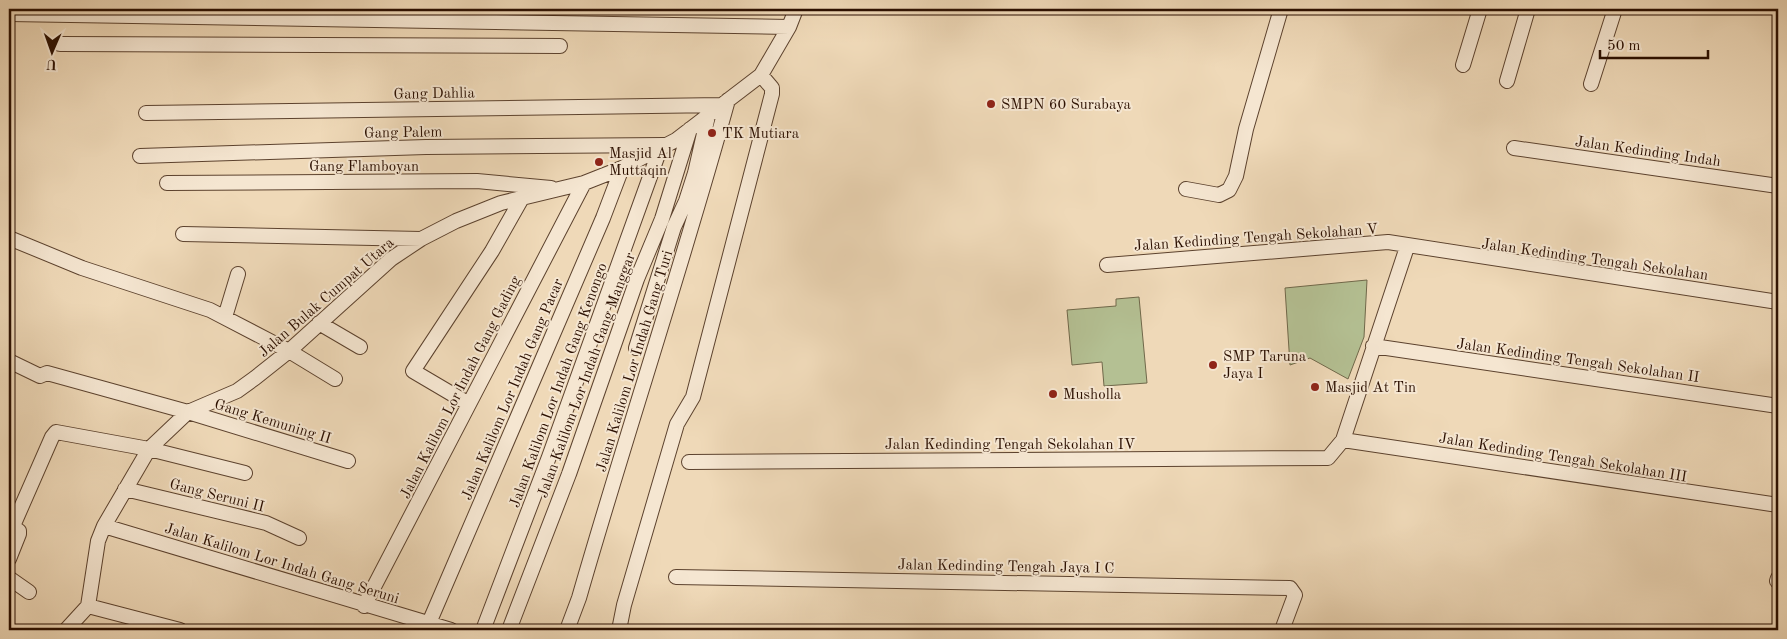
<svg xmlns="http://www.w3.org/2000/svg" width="1787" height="639" font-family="'Old Standard TT',serif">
  <rect width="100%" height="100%" fill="#efd9b8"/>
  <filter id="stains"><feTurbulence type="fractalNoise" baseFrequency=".004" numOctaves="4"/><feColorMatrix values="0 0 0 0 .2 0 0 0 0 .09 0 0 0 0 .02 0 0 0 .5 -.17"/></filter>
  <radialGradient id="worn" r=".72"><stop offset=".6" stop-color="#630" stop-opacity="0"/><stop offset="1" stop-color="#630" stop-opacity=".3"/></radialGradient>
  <path fill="#b4c093" stroke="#70684a" d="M 1367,280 L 1364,337 L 1348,379 L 1310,358 L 1290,365 L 1285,288 Z
    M 1139,297 L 1147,383 L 1104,386 L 1102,362 L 1072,365 L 1067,310 L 1116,306 L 1116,299 Z"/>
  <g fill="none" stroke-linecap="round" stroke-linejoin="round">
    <g stroke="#5c422e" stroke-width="16">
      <path id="street" d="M 9,14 L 789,27
        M 60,44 L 560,46
        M 1463,65 L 1480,9
        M 1507,81 L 1528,9
        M 1591,84 L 1615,9
        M 146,113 L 722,105
        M 1514,148 L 1778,186
        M 140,156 L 426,147 L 664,145
        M 167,183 L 477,181 L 551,188
        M 1186,189 L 1219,195 L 1229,190 L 1236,176 L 1246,129 L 1281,9
        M 183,234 L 421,239
        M 9,238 L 82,268 L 210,310 L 289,351 L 335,379
        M 1107,265 L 1388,242 L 1778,302
        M 225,317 L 238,274
        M 319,323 L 360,347
        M 1373,346 L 1778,406
        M 636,348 L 674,227 L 686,201 L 695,173 L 708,116
        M 9,361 L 40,376 L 47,373 L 188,412 L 348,461
        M 469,404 L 413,371 L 492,251 L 522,198
        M 1343,440 L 1778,505
        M 689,462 L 1328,458 L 1343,440 L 1407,247
        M 125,489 L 266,523 L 299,538
        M 9,524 L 19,531 L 19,534 L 9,559
        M 13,526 L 52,437 L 56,432 L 149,449 L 245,473
        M 104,526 L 451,630
        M 676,577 L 1290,588 L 1295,595 L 1282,630
        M 9,578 L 29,592
        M 1777,581 L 1778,578
        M 88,606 L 180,630
        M 364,606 L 584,183
        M 429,623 L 603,218 L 622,168
        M 66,630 L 88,606 L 98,541 L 104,526 L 149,449 L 188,412 L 237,391 L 255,378 L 289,351 L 391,259 L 421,239 L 456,221 L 501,203 L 584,183 L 622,168 L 676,140 L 761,75 L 789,27 L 796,9
        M 483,630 L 549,457 L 660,149
        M 509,630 L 569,474 L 637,279 L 662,219 L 690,129
        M 567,630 L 579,598 C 627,431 682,267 728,100
        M 619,630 L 624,605 L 677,424 L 693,397 L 772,94 L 772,88 L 761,75"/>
    </g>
    <use href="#street" stroke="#f5e6d1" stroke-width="14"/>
  </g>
  <g fill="#8f2418" stroke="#f5e6d1" stroke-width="2">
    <circle cx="991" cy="104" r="5"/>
    <circle cx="712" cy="133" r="5"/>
    <circle cx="599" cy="162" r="5"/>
    <circle cx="1213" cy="365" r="5"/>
    <circle cx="1315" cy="387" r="5"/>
    <circle cx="1053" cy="394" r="5"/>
  </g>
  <g text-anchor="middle" stroke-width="4" stroke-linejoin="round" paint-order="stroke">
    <g font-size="15" fill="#2b0f00" stroke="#f5e6d1">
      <text transform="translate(434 93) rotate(-1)" y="5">Gang Dahlia</text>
      <text transform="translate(403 132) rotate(-1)" y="5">Gang Palem</text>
      <text transform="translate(1648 151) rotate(8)" y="5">Jalan Kedinding Indah</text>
      <text x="364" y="171">Gang Flamboyan</text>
      <text transform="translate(1256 237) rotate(-4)" y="5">Jalan Kedinding Tengah Sekolahan V</text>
      <text transform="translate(1595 259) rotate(8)" y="5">Jalan Kedinding Tengah Sekolahan</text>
      <text transform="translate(326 297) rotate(-41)" y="5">Jalan Bulak Cumpat Utara</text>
      <text transform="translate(1578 360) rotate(8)" y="5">Jalan Kedinding Tengah Sekolahan II</text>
      <text transform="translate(634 361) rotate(-73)" y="5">Jalan Kalilom Lor Indah Gang Turi</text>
      <text transform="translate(586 375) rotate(-70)" y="5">Jalan Kalilom Lor Indah Gang Manggar</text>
      <text transform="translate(558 385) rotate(-70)" y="5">Jalan Kalilom Lor Indah Gang Kenongo</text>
      <text transform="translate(460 387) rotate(-63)" y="5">Jalan Kalilom Lor Indah Gang Gading</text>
      <text transform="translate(512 389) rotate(-67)" y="5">Jalan Kalilom Lor Indah Gang Pacar</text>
      <text transform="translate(273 421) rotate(17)" y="5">Gang Kemuning II</text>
      <text x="1010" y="449">Jalan Kedinding Tengah Sekolahan IV</text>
      <text transform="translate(1563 457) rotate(9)" y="5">Jalan Kedinding Tengah Sekolahan III</text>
      <text transform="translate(217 495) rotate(14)" y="5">Gang Seruni II</text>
      <text transform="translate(282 563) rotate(17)" y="5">Jalan Kalilom Lor Indah Gang Seruni</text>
      <text transform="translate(1006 566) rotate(1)" y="5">Jalan Kedinding Tengah Jaya I C</text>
    </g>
    <g font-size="15" fill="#2b0f00" stroke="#f5e6d1" text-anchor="start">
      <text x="1001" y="109">SMPN 60 Surabaya</text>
      <text x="722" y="138">TK Mutiara</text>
      <text x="609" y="158">Masjid Al<tspan x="609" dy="17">Muttaqin</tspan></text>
      <text x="1223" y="361">SMP Taruna<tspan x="1223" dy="17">Jaya I</tspan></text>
      <text x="1325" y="392">Masjid At Tin</text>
      <text x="1063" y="399">Musholla</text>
    </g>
  </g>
  <rect width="1787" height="639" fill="none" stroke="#efd9b8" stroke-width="30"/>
  <rect x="10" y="10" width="1767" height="619" fill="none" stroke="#2b0f00" stroke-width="2.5"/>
  <rect x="15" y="15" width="1757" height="609" fill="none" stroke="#2b0f00"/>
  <g transform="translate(52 52) rotate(182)" stroke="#f5e6d1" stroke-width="4" paint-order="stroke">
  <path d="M0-4L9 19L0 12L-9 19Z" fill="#2b0f00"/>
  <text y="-8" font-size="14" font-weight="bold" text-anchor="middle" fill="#2b0f00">U</text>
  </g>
  <path d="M1600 50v8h108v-8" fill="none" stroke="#2b0f00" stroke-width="2.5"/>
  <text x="1607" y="50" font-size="15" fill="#2b0f00" stroke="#f5e6d1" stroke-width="4" paint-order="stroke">50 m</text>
  <rect width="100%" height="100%" filter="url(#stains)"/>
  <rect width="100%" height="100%" fill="url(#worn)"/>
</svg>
